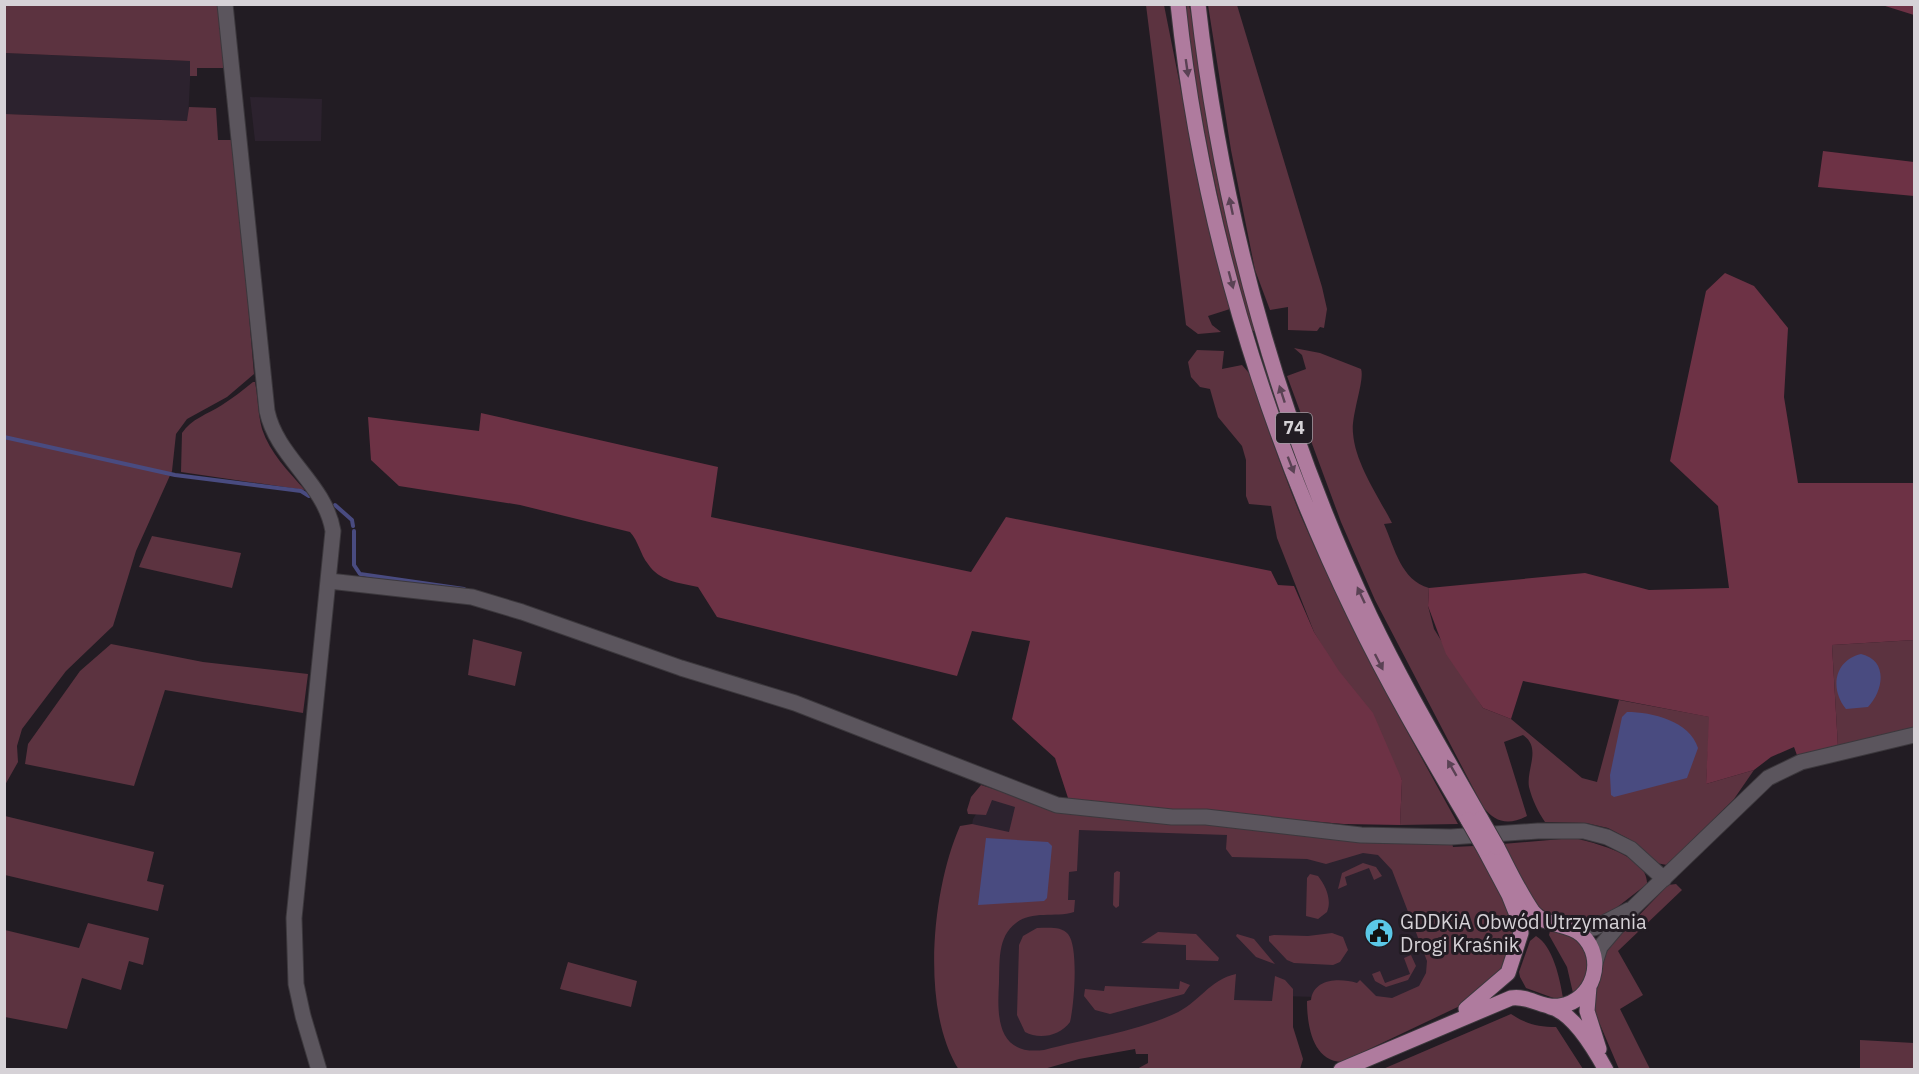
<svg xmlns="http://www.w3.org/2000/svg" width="1919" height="1074" font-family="'IBM Plex Sans',sans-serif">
  <rect width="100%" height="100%" fill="#221c23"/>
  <path fill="#2c222e" d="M 5,53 L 191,61 L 188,121 L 5,114 Z
    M 250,97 L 322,99 L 321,141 L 255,141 Z
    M 988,795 L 1400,845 L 1448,967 L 1390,1022 L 1317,997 L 1279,996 L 1275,1006 L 1032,1066 L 947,976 L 973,819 Z"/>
  <path fill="#5c3340" d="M 5,5 L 220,5 L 226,68 L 197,68 L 197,76 L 190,76 L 190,61 L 5,53 Z
    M 1146,5 L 1164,5 L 1205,211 L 1230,309 L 1208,316 L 1212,325 L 1221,332 L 1198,334 L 1186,325 Z
    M 1185,5 L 1189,5 L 1198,44 L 1257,331 L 1251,331 C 1222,223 1198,116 1185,5 Z
    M 1208,5 L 1237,5 L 1322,287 L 1327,309 L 1324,328 L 1320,327 L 1317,331 L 1288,330 L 1288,307 L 1270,310 L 1255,270 L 1231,150 Z
    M 189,107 L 216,108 L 218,140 L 234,140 L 254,374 L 227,397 L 187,419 L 176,434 L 172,471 L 136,551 L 113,626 L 66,671 L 22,729 L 17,746 L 18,762 L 5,785 L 5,114 L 187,121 Z
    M 1294,348 L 1320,353 L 1361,369 C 1365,380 1351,415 1353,433 C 1355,463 1378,496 1392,523 L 1384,524 C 1395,549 1401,580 1429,588 L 1428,606 L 1434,629 L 1483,708 L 1511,719 L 1582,778 L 1597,782 L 1619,700 L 1710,717 L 1706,784 L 1754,770 L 1734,799 L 1667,865 L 1656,863 L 1629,839 L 1608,828 L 1586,823 L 1545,822 C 1538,812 1532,799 1529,787 C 1526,769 1542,748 1523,735 L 1504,742 L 1527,816 C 1508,826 1495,822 1483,807 L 1375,600 L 1341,522 L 1287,376 L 1306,369 L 1302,355 Z
    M 1197,350 L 1224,351 L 1222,369 L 1242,365 L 1249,373 C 1265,420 1281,468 1300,514 C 1346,621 1402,723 1458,824 L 1400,825 L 1402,780 L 1314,632 L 1277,538 L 1271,506 L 1249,504 L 1246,496 L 1246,460 L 1242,446 L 1218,417 L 1210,389 L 1200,387 L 1191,377 L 1188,362 Z
    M 253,382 L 255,382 C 258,397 258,414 262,429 C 270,453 288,471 305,490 L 181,472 L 182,433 C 191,419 208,414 222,405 C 233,398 243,390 253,382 Z
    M 152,536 L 241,553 L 232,588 L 139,567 Z
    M 473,639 L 522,652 L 515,686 L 468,675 Z
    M 1914,640 L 1914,728 L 1838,747 L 1832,645 Z
    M 111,644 L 203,662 L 308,674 L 303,713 L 165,690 L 134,786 L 25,764 L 28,744 L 80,671 Z
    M 981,785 L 1036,803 L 1452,843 L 1453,847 L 1474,846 L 1501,890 L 1515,930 L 1506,953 L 1505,966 L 1464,1004 L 1342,1062 C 1312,1061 1307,1024 1307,1001 L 1311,1000 C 1314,978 1340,978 1357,983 L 1360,980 L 1376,996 L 1392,998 L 1419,986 L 1426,973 L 1427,961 L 1392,870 L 1378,855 L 1363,853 L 1326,864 L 1307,859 L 1232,857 L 1226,849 L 1227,835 L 1079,830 L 1077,871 L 1069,872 L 1068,900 L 1075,900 L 1074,912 C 1055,918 1032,910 1016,923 C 997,937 1000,962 999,983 C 997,1017 997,1056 1044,1050 C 1085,1039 1135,1032 1174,1014 C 1198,1004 1210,979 1236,974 L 1234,1000 L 1272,1001 L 1275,976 L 1285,980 L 1293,989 L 1293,1027 L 1303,1059 L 1300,1069 L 1137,1069 L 1148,1063 L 1148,1054 L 1136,1054 L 1135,1049 L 1079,1059 L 1044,1069 L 959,1070 C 920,1009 932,889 960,826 L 972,824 L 1009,832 L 1015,807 L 992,800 L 986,815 L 968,814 L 967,810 L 971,797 Z
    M 5,816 L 154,852 L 147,881 L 164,885 L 158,911 L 5,875 Z
    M 1573,838 C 1593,842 1649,856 1647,884 L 1607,915 L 1592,922 L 1552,916 L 1536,905 L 1502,844 Z
    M 1363,863 L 1376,867 L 1382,876 L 1374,880 L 1369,868 L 1345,877 L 1347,885 L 1338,889 L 1342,873 Z
    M 1117,871 L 1120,872 L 1119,906 L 1116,908 L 1113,905 L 1114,873 Z
    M 1310,874 L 1318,876 C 1326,886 1332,900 1327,912 L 1318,919 L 1306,916 L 1307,878 Z
    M 1676,884 L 1682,890 L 1618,951 L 1643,995 L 1620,1009 L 1650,1069 L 1619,1069 L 1593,1008 L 1593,998 L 1600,978 L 1605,951 L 1668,885 Z
    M 88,923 L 149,938 L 143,965 L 129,961 L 121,990 L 82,978 L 67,1029 L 5,1017 L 5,930 L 79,948 Z
    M 1037,928 C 1048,928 1061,926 1068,934 C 1079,947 1074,1006 1070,1022 C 1060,1036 1039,1040 1025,1032 L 1017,1015 L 1019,945 L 1023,936 Z
    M 1556,931 C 1589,939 1592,958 1583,986 L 1573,993 L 1567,967 L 1549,935 L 1550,931 Z
    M 1158,932 L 1196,934 L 1219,958 L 1218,961 L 1186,960 L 1186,945 L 1141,943 Z
    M 1332,933 L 1343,937 L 1348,950 L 1340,962 L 1333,965 L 1294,963 L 1287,960 L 1269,941 L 1269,936 L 1274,935 L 1308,936 Z
    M 1237,934 L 1254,939 L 1275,964 L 1256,957 L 1236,936 Z
    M 1536,936 C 1553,946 1560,979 1563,998 L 1559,1000 L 1526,988 L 1520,977 L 1519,972 L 1530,941 Z
    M 1411,955 L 1416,966 L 1408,980 L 1386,987 L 1375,981 L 1372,974 L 1380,971 L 1385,983 L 1410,974 L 1404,958 Z
    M 568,962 L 637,981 L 631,1007 L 560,989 Z
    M 1180,981 L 1190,985 L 1184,994 L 1110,1014 L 1095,1010 L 1084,996 L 1085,989 L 1104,991 L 1105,986 L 1179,989 Z
    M 1511,1014 C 1526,1024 1538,1027 1556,1027 L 1583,1069 L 1383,1069 Z
    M 1860,1040 L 1914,1043 L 1914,1069 L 1860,1069 Z"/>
  <path fill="#6d3245" d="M 1882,5 L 1914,5 L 1914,15 Z
    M 1823,151 L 1914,162 L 1914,196 L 1818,187 Z
    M 1725,273 L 1754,286 L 1788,328 L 1784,397 L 1798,483 L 1914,483 L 1914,640 L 1832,645 L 1838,747 L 1798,758 L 1794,747 L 1771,757 L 1754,770 L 1706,784 L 1709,717 L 1523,681 L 1511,719 L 1483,708 L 1446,654 L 1428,606 L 1429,588 L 1585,573 L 1649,590 L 1729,588 L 1718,506 L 1670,461 L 1706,291 Z
    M 481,413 L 718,467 L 711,517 L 971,572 L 1006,517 L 1271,571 L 1278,585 L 1294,586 L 1314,632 L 1339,671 L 1373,713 L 1402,780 L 1400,825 L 1344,824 L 1069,801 L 1055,758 L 1012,719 L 1030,641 L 972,631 L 957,676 L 717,617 L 698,587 C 679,583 659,581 648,564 C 640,554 639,542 630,532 L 520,505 L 399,486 L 371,460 L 368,417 L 479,431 Z"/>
  <path fill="#494b80" d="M 1861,654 C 1888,660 1884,690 1868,707 L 1846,709 C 1829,688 1835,660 1861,654 Z
    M 1627,712 C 1652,712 1690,721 1698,748 L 1687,778 L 1614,797 L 1611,795 L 1610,775 L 1622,717 Z
    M 986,838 L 1048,842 L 1052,846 L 1047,898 L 1044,901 L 978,905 Z"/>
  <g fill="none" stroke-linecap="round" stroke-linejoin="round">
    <path stroke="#494b80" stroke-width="4" d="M 4,437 L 175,475 L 301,491 L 309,496
      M 335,505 L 352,520 L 353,526
      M 354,531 L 354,565 L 360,574 L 464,589"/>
    <g stroke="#3c383d" stroke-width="17">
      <path id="minor" d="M 225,4 L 267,411 C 277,458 325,483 333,531 L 294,918 L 296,984 L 303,1016 L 319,1070
        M 329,581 L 472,597 L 522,612 L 681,668 L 795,703 L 1057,805 L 1172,817 L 1206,817 L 1361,835 L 1451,837 L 1538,831 L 1584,831 L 1607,837 L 1631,849 L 1664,879
        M 1572,928 L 1594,928 L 1629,910
        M 1595,963 L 1600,947 L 1634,907 L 1768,778 L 1801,762 L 1914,735"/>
    </g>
    <g stroke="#3c383d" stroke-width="17">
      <path id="major" d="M 1178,4 C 1200,214 1262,423 1354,613 C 1388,684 1428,752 1468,820
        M 1198,4 C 1222,216 1279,423 1370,616 C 1403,685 1443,752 1481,819
        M 1589,987 L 1587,1011 L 1599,1049
        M 1550,1007 C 1573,1012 1595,1050 1606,1070
        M 1466,1009 L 1508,973 L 1521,933 L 1519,920 L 1509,895 L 1484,848
        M 1341,1070 L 1511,998 C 1529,995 1542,1009 1560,1006 C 1593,1001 1607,959 1582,935 C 1568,922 1545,927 1533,912 C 1519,892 1508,868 1497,847"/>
    </g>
    <use href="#minor" stroke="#5b555d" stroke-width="15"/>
    <use href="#major" stroke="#af7b9e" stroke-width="15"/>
    <g stroke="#3c383d" stroke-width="17" stroke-linecap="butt">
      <path id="major-bridge" d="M 1481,819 L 1497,847
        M 1468,820 L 1484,848"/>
    </g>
    <use href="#major-bridge" stroke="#af7b9e" stroke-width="15"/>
  </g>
  <defs><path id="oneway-solid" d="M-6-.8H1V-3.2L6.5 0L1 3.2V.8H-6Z" transform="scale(1.5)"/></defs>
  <g fill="#5a4254">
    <use href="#oneway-solid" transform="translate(1187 68) rotate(82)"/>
    <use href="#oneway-solid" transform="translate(1231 206) rotate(-102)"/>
    <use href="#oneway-solid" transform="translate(1231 280) rotate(75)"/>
    <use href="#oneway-solid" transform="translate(1282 394) rotate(-108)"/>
    <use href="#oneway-solid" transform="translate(1291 465) rotate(69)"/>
    <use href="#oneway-solid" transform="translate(1361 595) rotate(-115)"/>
    <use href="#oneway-solid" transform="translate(1379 662) rotate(63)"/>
    <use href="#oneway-solid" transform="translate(1452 768) rotate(-120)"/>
  </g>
  <defs>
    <g id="civic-disc" transform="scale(1.5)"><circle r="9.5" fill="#5bc8e7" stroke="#221c23"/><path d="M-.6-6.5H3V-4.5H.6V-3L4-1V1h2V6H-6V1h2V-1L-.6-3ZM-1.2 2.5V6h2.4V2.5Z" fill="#111"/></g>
  </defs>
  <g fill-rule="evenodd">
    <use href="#civic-disc" x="1379" y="933"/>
  </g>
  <g text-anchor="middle" stroke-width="6" stroke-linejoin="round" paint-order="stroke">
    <rect fill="#221c23" stroke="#a09ba1" stroke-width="1.5" x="1276" y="413" width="36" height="30" rx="4.5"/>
    <g font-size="18" font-weight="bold" fill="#d6d2d7">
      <text x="1294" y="434">74</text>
    </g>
    <g font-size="20" fill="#d6d2d7" stroke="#221c23" text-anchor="start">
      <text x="1400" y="929">GDDKiA Obwód Utrzymania<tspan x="1400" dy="23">Drogi Kraśnik</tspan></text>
    </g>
  </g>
  <rect width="1919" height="1074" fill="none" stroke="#d6d2d7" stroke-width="12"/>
</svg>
